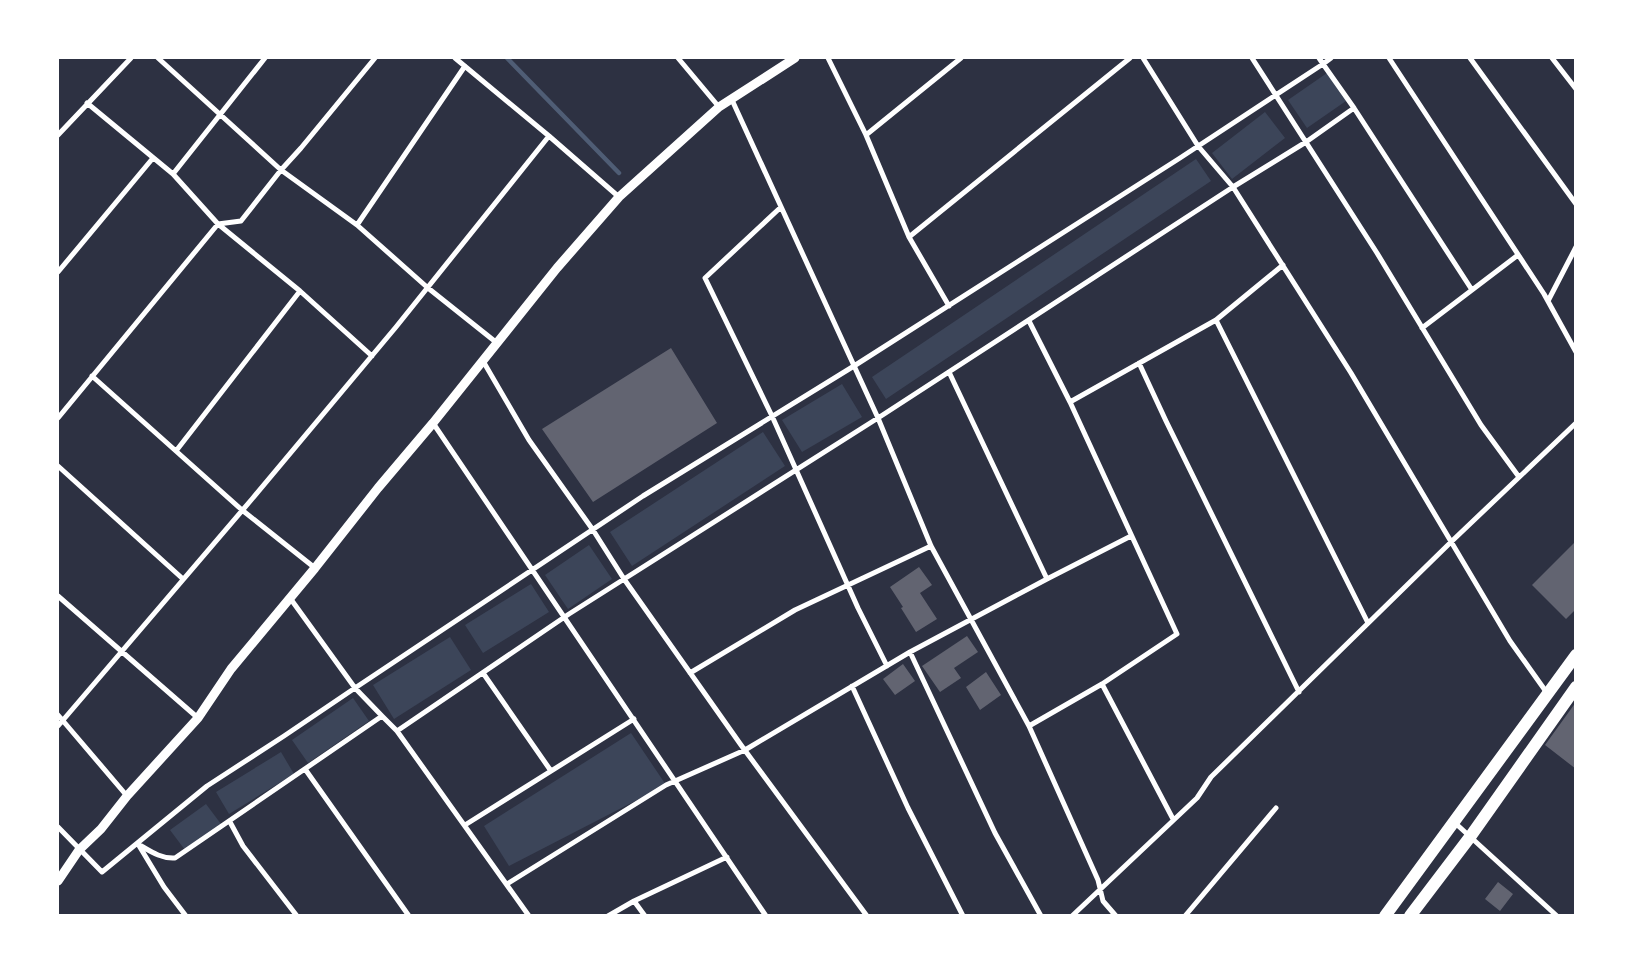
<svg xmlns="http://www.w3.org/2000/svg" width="1633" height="973" font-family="'Titillium Web',sans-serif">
  <rect width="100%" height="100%" fill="#2d3142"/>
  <path fill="#3c4559" d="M 1327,73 L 1346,101 L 1307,128 L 1288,100 Z
    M 1265,112 L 1285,138 L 1232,179 L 1212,153 Z
    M 1196,159 L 1211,181 L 886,399 L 872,377 Z
    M 842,384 L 862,417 L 802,452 L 782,420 Z
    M 763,432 L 785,466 L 632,566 L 610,532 Z
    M 589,545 L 612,579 L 568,609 L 545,575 Z
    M 531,584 L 549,612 L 483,653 L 465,625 Z
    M 450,637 L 471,670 L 394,719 L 373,685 Z
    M 353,698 L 369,721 L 308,763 L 292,740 Z
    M 631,733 L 666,785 L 509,866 L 484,826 Z
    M 281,752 L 294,774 L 229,814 L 216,792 Z
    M 206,804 L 221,824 L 185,850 L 170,830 Z"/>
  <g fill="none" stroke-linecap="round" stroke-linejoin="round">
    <path stroke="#4f5d75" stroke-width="4.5" d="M 507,58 L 619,173"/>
  </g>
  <path fill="#626471" d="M 671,348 L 717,423 L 593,502 L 542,429 Z
    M 1576,541 L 1576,609 L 1566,619 L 1532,585 Z
    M 919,567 L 932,585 L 920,593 L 937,619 L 916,632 L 901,608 L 903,607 L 890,587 Z
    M 967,636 L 978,652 L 954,668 L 961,678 L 940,692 L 922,666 Z
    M 903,664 L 915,681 L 895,695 L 883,679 Z
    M 986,672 L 1001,695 L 980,710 L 966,687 Z
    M 1576,702 L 1576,769 L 1545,745 Z
    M 1498,882 L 1513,894 L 1500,911 L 1485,899 Z"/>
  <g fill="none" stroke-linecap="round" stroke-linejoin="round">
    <path stroke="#fff" stroke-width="5" d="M 158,58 L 281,170 L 357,225 L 428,288 L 497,343
      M 455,58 L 549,136 L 619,197
      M 678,58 L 719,107
      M 828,58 L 866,135
      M 1143,58 L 1198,146 L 1233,187 L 1351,373 L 1510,641 L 1547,693
      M 1252,58 L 1377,253 L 1481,425 L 1519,477
      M 1319,58 L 1323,64 L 1331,58
      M 1389,58 L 1544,294 L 1576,352
      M 1470,58 L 1576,204
      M 1552,58 L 1576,89
      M 732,100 L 878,418 L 931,546 L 1029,726 L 1098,880 L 1103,901 L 1116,916
      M 87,103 L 173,174 L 218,224 L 300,291 L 372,356
      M 1354,108 L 1472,290
      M 58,135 L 131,58
      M 173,174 L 265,58
      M 781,207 L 705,278 L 772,416 L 858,608 L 887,666
      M 357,225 L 465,66
      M 909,237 L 866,135 L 961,58
      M 58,272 L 153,158
      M 1548,301 L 1576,247
      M 949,306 L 909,237 L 1130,58
      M 1216,320 L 1283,265
      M 1029,321 L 1070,402
      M 1422,328 L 1518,255
      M 483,361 L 529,440 L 593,530 L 624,579 L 741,745 L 867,916
      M 1139,363 L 1166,421 L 1299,692
      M 949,372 L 1047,579 L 1131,536
      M 92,376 L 242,510 L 315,568
      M 58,418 L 218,224 L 241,221 L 281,170 L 301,148 L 375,58
      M 433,423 L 766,916
      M 176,451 L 300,291
      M 58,466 L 183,579
      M 58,596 L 198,718
      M 290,598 L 355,688 L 382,716
      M 910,652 L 995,833 L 1041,916
      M 483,673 L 551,771
      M 690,673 L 795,610 L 931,546
      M 1102,684 L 1173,819
      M 852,686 L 908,808 L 963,916
      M 58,715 L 127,796
      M 58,726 L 252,499 L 396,327 L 549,136
      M 1029,726 L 1102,684 L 1177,634 L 1070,402 L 1216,320 L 1368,623
      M 397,731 L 529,916
      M 305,769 L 409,916
      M 230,822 L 243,846 L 297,916
      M 1454,822 L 1557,916
      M 465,825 L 634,719
      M 58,827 L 102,872 L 207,786 L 284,736 L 355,688 L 643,496 L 854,366 L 1180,158 L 1323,64 L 1354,108 L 1306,142 L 1233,187 L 878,418 L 569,614 L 397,731 L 382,716 L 175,858 C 161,859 150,851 138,844 L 164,887 L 186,916
      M 507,884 L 666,785 L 745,750 L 910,652 L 1047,579
      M 608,916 L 634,901
      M 645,916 L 634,901 L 727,857
      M 1072,916 L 1197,798 L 1211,777 L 1451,542 L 1576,423
      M 1185,916 L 1276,808"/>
    <path stroke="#fff" stroke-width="9" d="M 58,881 L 79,850 L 101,829 L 127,796 L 198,718 L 231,669 L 315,568 L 378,488 L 433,423 L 557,268 L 619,197 L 719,107 L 795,58"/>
    <path stroke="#fff" stroke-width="12" d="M 1385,916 L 1576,655
      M 1410,916 L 1470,837 L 1576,687"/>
  </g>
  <rect width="1633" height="973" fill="none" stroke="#ffffff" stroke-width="118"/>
</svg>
